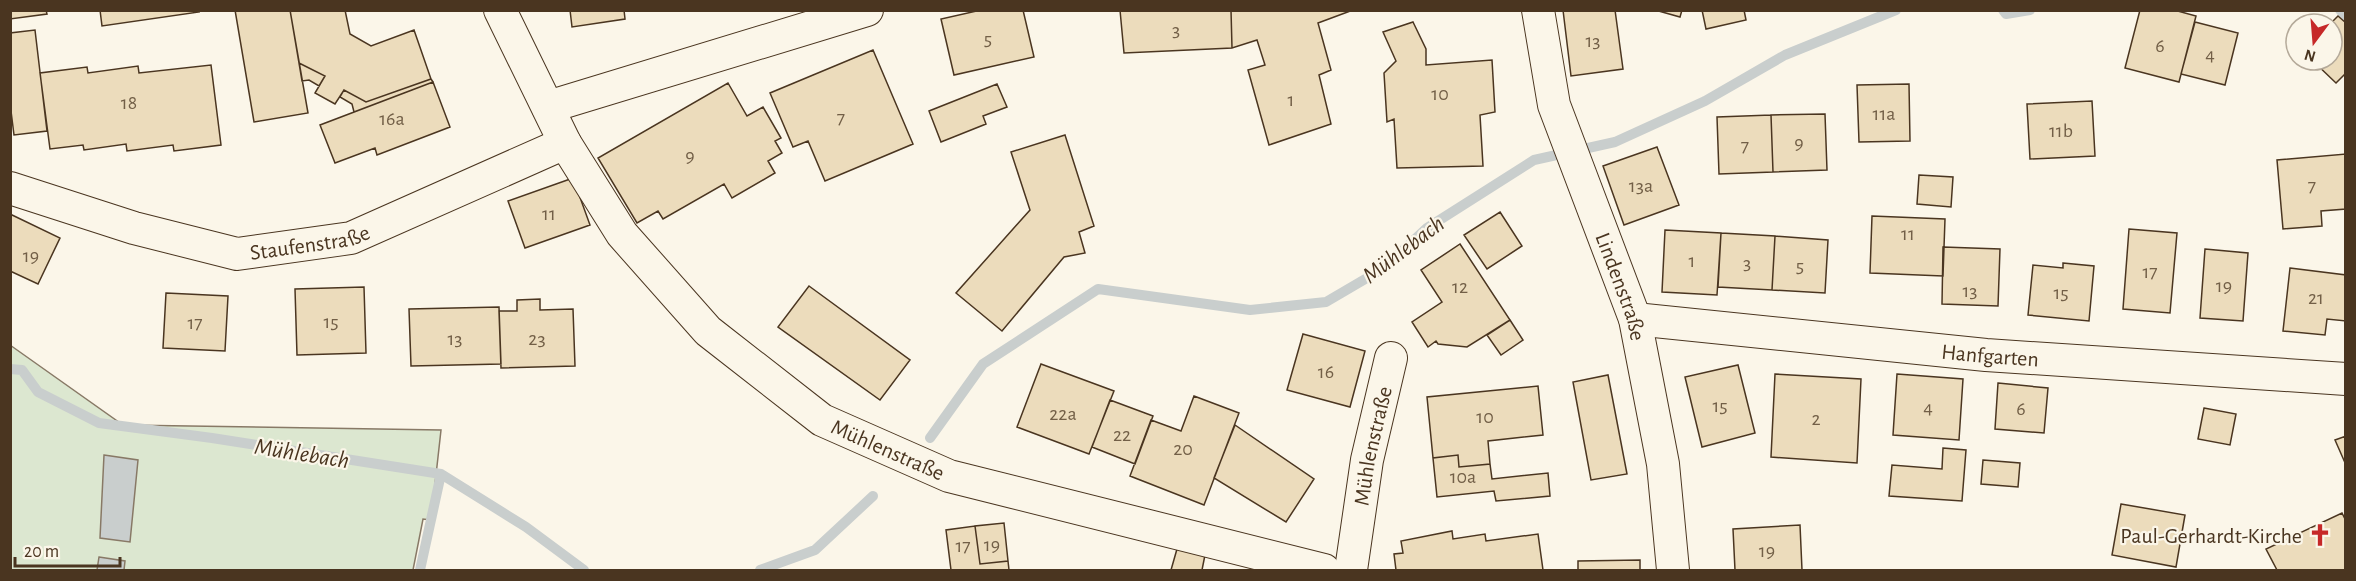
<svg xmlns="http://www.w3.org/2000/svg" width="2356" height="581" font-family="'Alegreya Sans',sans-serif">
  <rect width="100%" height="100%" fill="#fbf6e9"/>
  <path fill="#dce7d0" stroke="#887966" stroke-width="1.5" d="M 10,345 L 123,425 L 441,430 L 431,520 L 423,519 L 413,570 L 11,570 Z"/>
  <path fill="#c9cecd" stroke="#887966" stroke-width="1.5" d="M 104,455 L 138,460 L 130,542 L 100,538 Z
    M 99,557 L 125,561 L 124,570 L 97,570 Z"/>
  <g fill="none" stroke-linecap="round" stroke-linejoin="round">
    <path stroke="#c9cecd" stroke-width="10" d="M 2003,10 L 2006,14 L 2030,10
      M 2340,10 L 2346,16
      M 10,369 L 22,370 L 38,392 L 99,423 L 212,438 L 441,474 L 526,527 L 584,570
      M 930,438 L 983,364 L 1098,289 L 1250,310 L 1326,302 L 1384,268 L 1427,228 L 1534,160 L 1615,142 L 1705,101 L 1785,55 L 1896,10
      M 420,570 L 441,474
      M 760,570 L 815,550 L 873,496"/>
  </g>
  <path fill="#ecdcbc" stroke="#4a3520" stroke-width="1.5" d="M 10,10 L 46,10 L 47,14 L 10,19 Z
    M 100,10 L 198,10 L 199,12 L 102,26 Z
    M 235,10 L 290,10 L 308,113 L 254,122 Z
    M 290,10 L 345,10 L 350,34 L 371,46 L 414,30 L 431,79 L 366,102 L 344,90 L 335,104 L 315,93 L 325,76 L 299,63 Z
    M 570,10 L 624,10 L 625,19 L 572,27 Z
    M 981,10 L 1023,10 L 1034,57 L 954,75 L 941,19 Z
    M 1120,10 L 1231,10 L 1232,48 L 1124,53 Z
    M 1231,10 L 1353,10 L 1318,23 L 1331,70 L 1319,75 L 1331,124 L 1269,145 L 1248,70 L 1265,65 L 1257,40 L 1232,48 Z
    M 1563,10 L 1615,10 L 1623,69 L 1571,76 Z
    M 1655,10 L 1682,10 L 1680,17 Z
    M 1702,10 L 1744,10 L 1746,20 L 1706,29 Z
    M 2140,10 L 2174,10 L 2196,16 L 2179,82 L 2125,68 Z
    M 2338,16 L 2346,23 L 2346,73 L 2336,83 L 2312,60 L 2332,60 L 2330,24 Z
    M 1413,22 L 1426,49 L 1426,65 L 1492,60 L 1495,112 L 1480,115 L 1483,166 L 1397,168 L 1394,119 L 1387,122 L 1384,73 L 1396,61 L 1383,32 Z
    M 2195,22 L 2238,33 L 2225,85 L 2181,74 Z
    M 35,30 L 47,131 L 14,135 L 10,103 L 10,33 Z
    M 873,50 L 913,144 L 825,181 L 808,141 L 793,147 L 770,93 Z
    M 299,63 L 325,76 L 319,86 L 309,80 L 302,81 Z
    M 211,65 L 221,145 L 174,151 L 173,145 L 127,151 L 126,144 L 84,150 L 83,145 L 50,149 L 40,73 L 87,67 L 88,73 L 138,66 L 139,73 Z
    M 431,79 L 433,82 L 354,112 L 352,104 L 340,97 L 344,90 L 366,102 Z
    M 433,82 L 450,127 L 377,155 L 375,148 L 335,163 L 320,125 Z
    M 728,83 L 747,116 L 763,107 L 781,138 L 775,141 L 782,153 L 768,161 L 775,173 L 732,198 L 724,184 L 663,219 L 658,211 L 637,223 L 598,158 Z
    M 997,84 L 1007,107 L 983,116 L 986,124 L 941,142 L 929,111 Z
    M 1909,84 L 1910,141 L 1859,142 L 1857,85 Z
    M 2092,101 L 2095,156 L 2030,159 L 2027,104 Z
    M 1825,114 L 1827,170 L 1773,172 L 1771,115 Z
    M 1771,115 L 1773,172 L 1719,174 L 1717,117 Z
    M 1065,135 L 1094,226 L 1079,232 L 1085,253 L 1064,257 L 1002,331 L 956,293 L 1030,210 L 1011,152 Z
    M 1657,147 L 1679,205 L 1624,225 L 1603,166 Z
    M 2346,154 L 2346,209 L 2321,211 L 2322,226 L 2283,229 L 2277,160 Z
    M 1919,175 L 1953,177 L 1951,207 L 1917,204 Z
    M 573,178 L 590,225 L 525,248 L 508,201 Z
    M 1500,212 L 1522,246 L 1487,269 L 1464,235 Z
    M 10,214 L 60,238 L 38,284 L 10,271 Z
    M 1872,216 L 1945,219 L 1943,276 L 1870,273 Z
    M 2129,229 L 2177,233 L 2170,313 L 2123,309 Z
    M 1665,230 L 1721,233 L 1717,295 L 1662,292 Z
    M 1721,233 L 1775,236 L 1772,290 L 1718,287 Z
    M 1775,236 L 1828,240 L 1825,293 L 1772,290 Z
    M 1460,244 L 1510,320 L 1467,347 L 1438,344 L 1436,341 L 1428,347 L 1412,322 L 1442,302 L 1421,270 Z
    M 1943,247 L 2000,249 L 1998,306 L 1942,304 Z
    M 2205,249 L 2248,253 L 2243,321 L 2200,318 Z
    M 2063,263 L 2094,266 L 2089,321 L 2028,315 L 2033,265 L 2063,268 Z
    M 2290,268 L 2346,275 L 2346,321 L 2327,319 L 2325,335 L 2283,331 Z
    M 809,286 L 910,360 L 880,400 L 778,327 Z
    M 364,287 L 366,353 L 297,355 L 295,289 Z
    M 166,293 L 228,296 L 225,351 L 163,348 Z
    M 540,299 L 540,310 L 573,309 L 575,366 L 501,368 L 499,311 L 517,311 L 517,300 Z
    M 499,307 L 501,364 L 411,366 L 409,309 Z
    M 1510,320 L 1523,340 L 1501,355 L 1487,335 Z
    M 1303,334 L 1365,351 L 1350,407 L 1287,390 Z
    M 1041,364 L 1114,391 L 1089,454 L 1017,427 Z
    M 1738,365 L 1755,433 L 1702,447 L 1685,377 Z
    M 1775,374 L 1861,379 L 1857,463 L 1771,457 Z
    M 1897,374 L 1963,379 L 1959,440 L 1893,435 Z
    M 1608,375 L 1627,474 L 1591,480 L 1573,382 Z
    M 1998,383 L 2048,388 L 2044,433 L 1995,429 Z
    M 1538,386 L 1543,435 L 1488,441 L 1490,464 L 1459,467 L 1458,455 L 1433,458 L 1427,397 Z
    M 1194,396 L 1239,413 L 1204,505 L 1130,476 L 1151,420 L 1181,431 Z
    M 1110,400 L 1153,416 L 1135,464 L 1092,447 Z
    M 2204,408 L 2236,414 L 2230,445 L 2198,439 Z
    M 1235,425 L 1314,479 L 1286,522 L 1214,478 Z
    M 2346,436 L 2346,465 L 2335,440 Z
    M 1943,448 L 1966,450 L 1962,501 L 1889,496 L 1892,465 L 1942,469 Z
    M 1458,455 L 1459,467 L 1490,464 L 1492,479 L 1548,473 L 1550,496 L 1496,501 L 1494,491 L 1437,497 L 1433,458 Z
    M 1983,460 L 2020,463 L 2018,487 L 1981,484 Z
    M 2121,504 L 2185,515 L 2176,567 L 2112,555 Z
    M 2342,513 L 2346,521 L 2346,570 L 2277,570 L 2266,549 Z
    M 1004,523 L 1008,561 L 980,564 L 975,526 Z
    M 1800,525 L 1802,570 L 1735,570 L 1733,529 Z
    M 975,526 L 980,564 L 1008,561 L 1009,570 L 951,570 L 946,530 Z
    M 1452,531 L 1453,539 L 1485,534 L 1486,541 L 1538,534 L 1543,570 L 1396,570 L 1394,554 L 1403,553 L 1401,541 Z
    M 1177,549 L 1205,555 L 1202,570 L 1171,570 Z
    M 1640,560 L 1640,570 L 1578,570 L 1578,561 Z"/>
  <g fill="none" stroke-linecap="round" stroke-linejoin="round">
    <g stroke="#4a3520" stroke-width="34">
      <g id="minor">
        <path id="s1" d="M 500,10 L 565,143 L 622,234 L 708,331 L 822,420 L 949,476 L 1324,570"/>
        <path id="s2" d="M 1538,10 L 1554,105 L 1635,319 L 1663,464 L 1673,570"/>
        <path d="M 548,107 L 867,10"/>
        <path id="s3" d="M 10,188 L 134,228 L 237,254 L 351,238 L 565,143"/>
        <path id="s4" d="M 1635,319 L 1986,355 L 2346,379"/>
        <path id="s5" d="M 1351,570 L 1367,460 L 1391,358"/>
      </g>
    </g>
    <use href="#minor" stroke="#fbf6e9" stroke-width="32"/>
  </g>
  <defs>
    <g id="church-bare" transform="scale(1.8)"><path d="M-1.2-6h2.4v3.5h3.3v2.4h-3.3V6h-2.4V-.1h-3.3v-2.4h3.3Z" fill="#c62828" stroke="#fbf6e9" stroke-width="2.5" paint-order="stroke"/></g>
  </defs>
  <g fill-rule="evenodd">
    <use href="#church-bare" x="2320" y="535"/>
  </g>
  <g text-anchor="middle" stroke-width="4.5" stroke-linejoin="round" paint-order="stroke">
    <g font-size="20" fill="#725f47">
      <text x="1176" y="36">3</text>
      <text x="988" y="45">5</text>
      <text x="1593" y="47">13</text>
      <text x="2160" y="52">6</text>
      <text x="2210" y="61">4</text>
      <text x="1440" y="100">10</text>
      <text x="1291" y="106">1</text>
      <text x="129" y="109">18</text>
      <text x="1884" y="120">11a</text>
      <text x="841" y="124">7</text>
      <text x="392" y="125">16a</text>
      <text x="2061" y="137">11b</text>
      <text x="1799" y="149">9</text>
      <text x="1745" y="152">7</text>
      <text x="690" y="162">9</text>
      <text x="1641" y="192">13a</text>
      <text x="2312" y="192">7</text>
      <text x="549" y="220">11</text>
      <text x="1908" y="240">11</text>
      <text x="31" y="262">19</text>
      <text x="1692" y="267">1</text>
      <text x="1747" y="269">3</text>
      <text x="1800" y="272">5</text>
      <text x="2150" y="278">17</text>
      <text x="2224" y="292">19</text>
      <text x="1460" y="293">12</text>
      <text x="1970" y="297">13</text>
      <text x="2061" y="299">15</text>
      <text x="2316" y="304">21</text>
      <text x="331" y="328">15</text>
      <text x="195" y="329">17</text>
      <text x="455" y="345">13</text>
      <text x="537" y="345">23</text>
      <text x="1326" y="378">16</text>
      <text x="1720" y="412">15</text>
      <text x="1928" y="414">4</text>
      <text x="2021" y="415">6</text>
      <text x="1063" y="420">22a</text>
      <text x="1485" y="423">10</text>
      <text x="1816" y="425">2</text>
      <text x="1122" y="441">22</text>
      <text x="1183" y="455">20</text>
      <text x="1463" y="483">10a</text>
      <text x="992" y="551">19</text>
      <text x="963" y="552">17</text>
      <text x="1767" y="557">19</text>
    </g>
    <g font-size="22" fill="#4a3520" stroke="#fbf6e9">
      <text dy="8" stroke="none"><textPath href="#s3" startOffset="310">Staufenstraße</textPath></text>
      <text dy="8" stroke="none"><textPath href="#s2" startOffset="290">Lindenstraße</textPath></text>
      <text dy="8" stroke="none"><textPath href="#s4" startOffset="357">Hanfgarten</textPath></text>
      <text dy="8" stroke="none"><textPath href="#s5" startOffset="126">Mühlenstraße</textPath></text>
      <text dy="8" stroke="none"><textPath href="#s1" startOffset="602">Mühlenstraße</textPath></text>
    </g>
    <g font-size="22" fill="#4a3520" stroke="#fbf6e9" text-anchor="end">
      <text x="2302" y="543">Paul-Gerhardt-Kirche</text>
    </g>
    <g font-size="24" font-style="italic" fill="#4a3520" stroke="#fbf6e9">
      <text transform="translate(1403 249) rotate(-37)" y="8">Mühlebach</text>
      <text transform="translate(302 453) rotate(9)" y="8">Mühlebach</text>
    </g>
  </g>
  <rect width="2356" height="581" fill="none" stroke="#4a3520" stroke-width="24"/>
  <g transform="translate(2314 42) rotate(196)"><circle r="28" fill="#fbf6e9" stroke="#b4a999" stroke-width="1.5"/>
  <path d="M0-4.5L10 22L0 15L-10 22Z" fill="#c62828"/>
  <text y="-9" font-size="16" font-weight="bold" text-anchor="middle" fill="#4a3520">N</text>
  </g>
  <path d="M15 557v9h105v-9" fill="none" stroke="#4a3520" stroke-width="3"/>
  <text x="24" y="557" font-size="18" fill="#4a3520" stroke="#fbf6e9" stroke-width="4.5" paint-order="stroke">20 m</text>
</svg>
